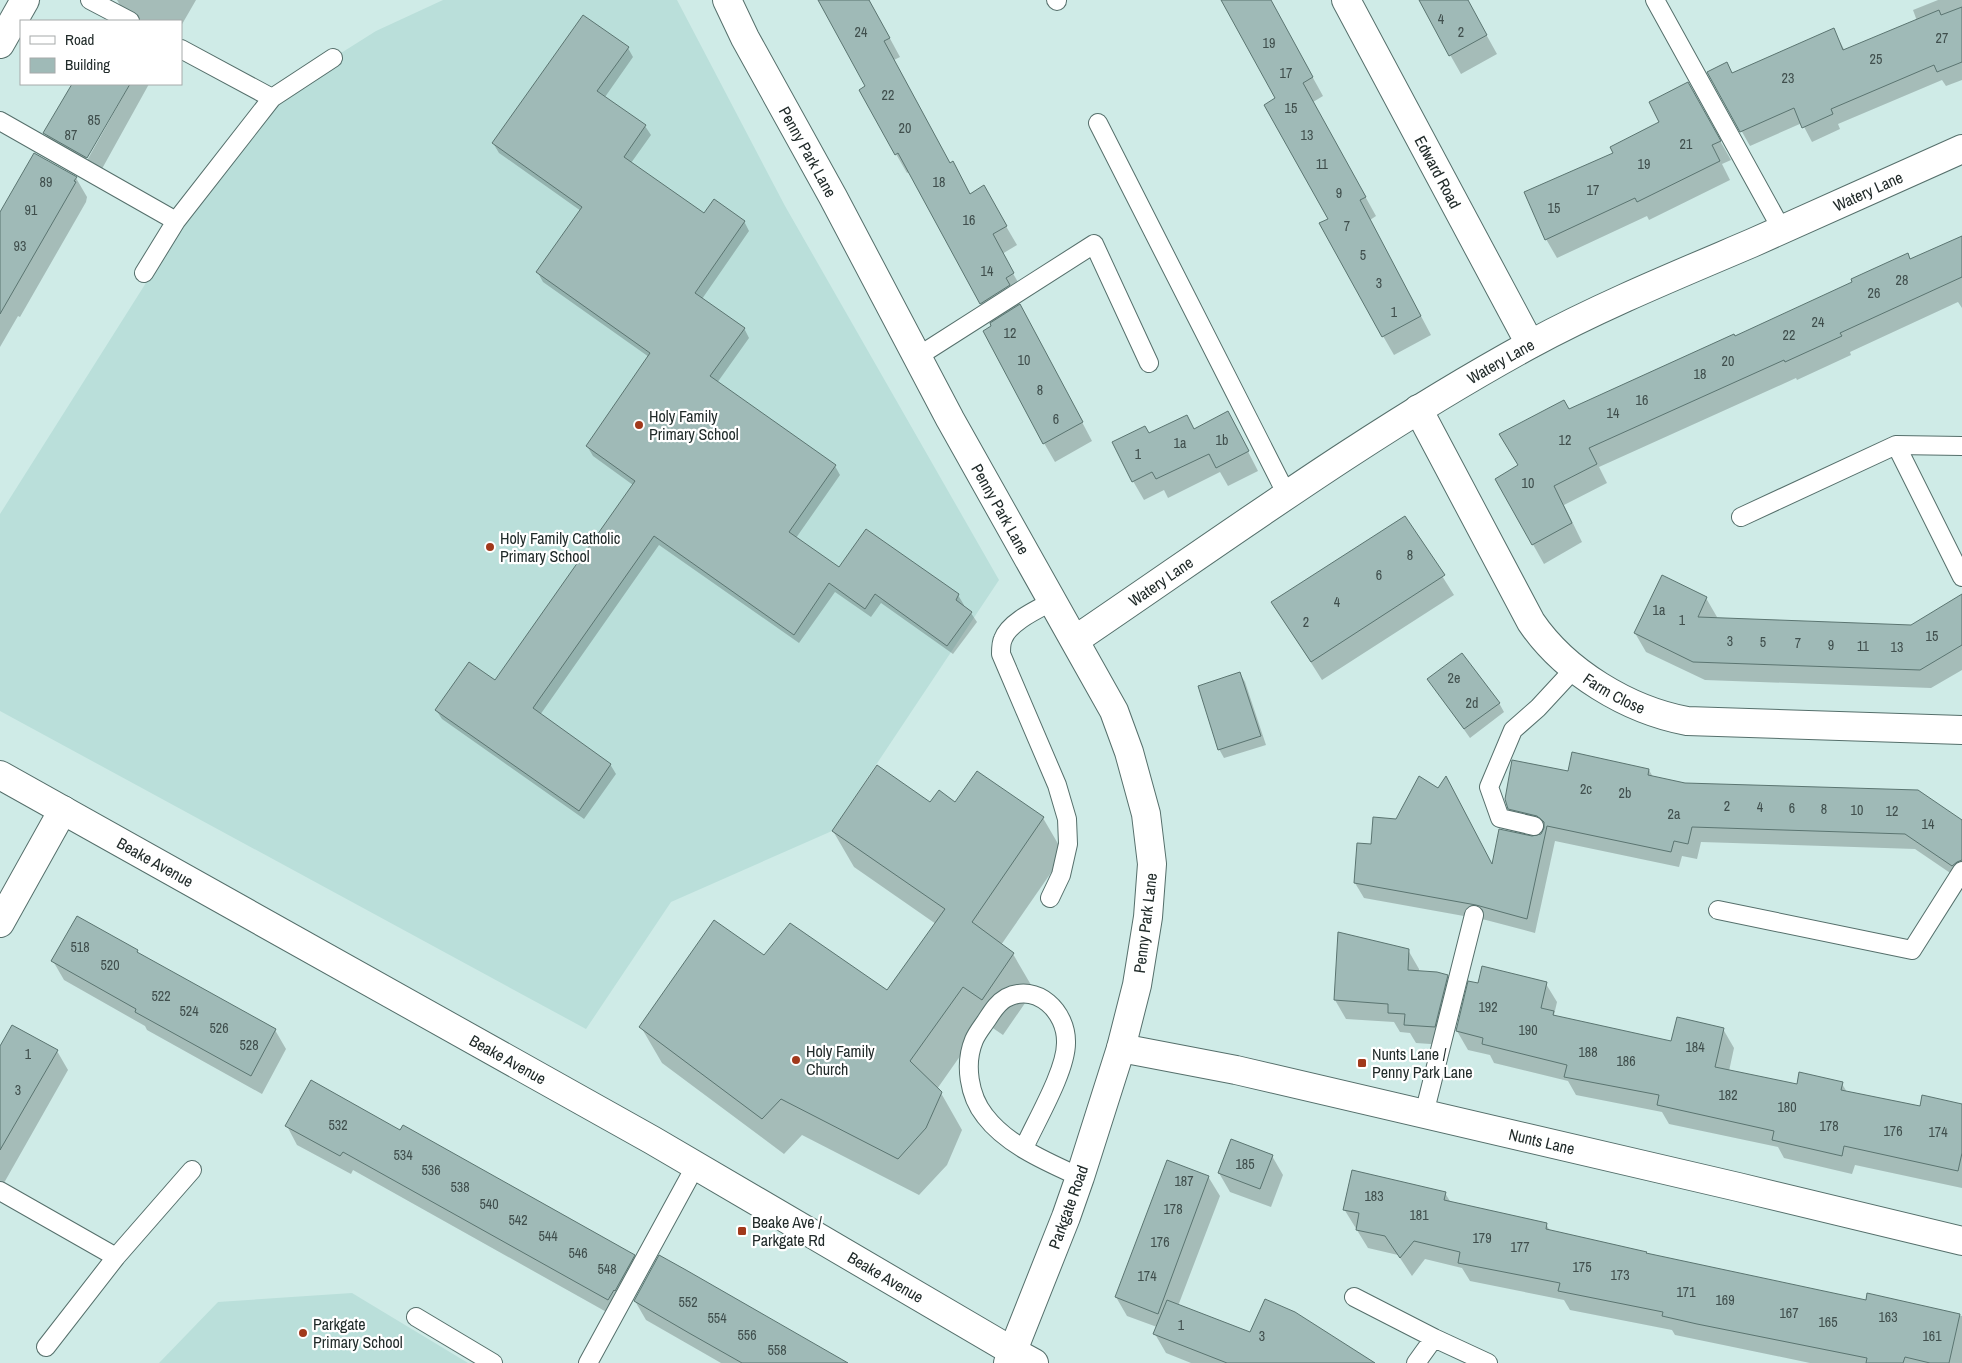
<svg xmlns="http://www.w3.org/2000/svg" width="1962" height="1363" font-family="'Archivo Narrow',sans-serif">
  <rect width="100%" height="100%" fill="#cfebe7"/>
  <path fill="#badfda" d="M 443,0 L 677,0 L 785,206 L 999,580 L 832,831 L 671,902 L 586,1029 L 0,711 L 0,514 L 168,248 L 295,82 L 376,31 Z
    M 352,1293 L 468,1363 L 159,1363 L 218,1302 Z"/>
  <path fill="#0003" d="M 117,0 L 196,0 L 181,26 L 181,21 L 131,21 L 128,19 Z
    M 820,0 L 869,0 L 900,57 L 894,60 L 950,164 L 963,182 L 971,195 L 983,187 L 1017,245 L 1002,254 L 1024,293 L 1016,297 L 1092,441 L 1055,462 L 1044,443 L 992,323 L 909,172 L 907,173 L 896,154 L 867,87 Z
    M 1223,0 L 1270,0 L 1323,96 L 1313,102 L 1376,216 L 1370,220 L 1431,335 L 1394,355 L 1383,336 L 1329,219 L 1277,99 Z
    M 1419,0 L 1467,0 L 1497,54 L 1461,74 Z
    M 1938,0 L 1962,0 L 1962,80 L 1946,86 L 1942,80 L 1838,124 L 1840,129 L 1812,142 L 1802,123 L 1750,146 L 1709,73 L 1732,74 L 1833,29 L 1845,51 L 1917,21 L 1913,10 Z
    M 628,48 L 633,57 L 605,97 L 645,126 L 651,135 L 631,163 L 704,215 L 744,221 L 749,231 L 702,299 L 744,328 L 749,338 L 717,383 L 835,466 L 840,475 L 796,538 L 839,569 L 958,595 L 964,605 L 963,607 L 971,613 L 977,622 L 953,654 L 881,603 L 871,617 L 835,592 L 799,643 L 659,545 L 540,715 L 610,764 L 616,774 L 584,819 L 442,719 L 436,710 L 495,682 L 633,485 L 593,456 L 587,446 L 649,357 L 543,282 L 538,273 L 581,211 L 499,153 L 493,143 Z
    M 73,84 L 127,84 L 83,163 L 85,164 L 130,84 L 149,84 L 98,176 L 56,152 L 45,133 Z
    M 1698,102 L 1731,160 L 1722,164 L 1730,180 L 1649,220 L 1647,216 L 1557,258 L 1546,239 L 1526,193 L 1615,153 Z
    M 76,178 L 87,197 L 86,202 L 20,317 L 18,316 L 0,347 L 0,216 Z
    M 1962,237 L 1962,308 L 1958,302 L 1850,352 L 1851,355 L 1797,380 L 1796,378 L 1599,467 L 1607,483 L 1564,505 L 1582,542 L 1544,564 L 1496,479 L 1520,466 L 1569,410 Z
    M 1194,430 L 1238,432 L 1258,471 L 1228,486 L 1220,472 L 1168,498 L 1164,490 L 1144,500 L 1133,481 L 1149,435 Z
    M 1405,517 L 1454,595 L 1322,680 L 1273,603 Z
    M 1962,596 L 1962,670 L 1931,688 L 1705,680 L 1646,652 L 1635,633 L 1706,598 L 1717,617 L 1716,619 L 1911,626 Z
    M 1240,673 L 1245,682 L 1266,745 L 1224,758 L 1219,749 Z
    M 1429,680 L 1499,703 L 1504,712 L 1470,738 Z
    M 1649,770 L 1653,777 L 1685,784 L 1962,822 L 1962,881 L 1915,849 L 1701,842 L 1697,859 L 1682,856 L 1679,867 L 1555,841 L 1535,933 L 1486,920 L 1364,898 L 1355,883 L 1493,867 L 1532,838 L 1542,835 L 1544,831 L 1518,824 L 1509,808 L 1569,772 Z
    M 977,772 L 1043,818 L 1064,854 L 1001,945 L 1013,954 L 1034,990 L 1003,1035 L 984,1022 L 937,1089 L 941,1093 L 962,1130 L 947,1165 L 919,1195 L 802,1135 L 784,1154 L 662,1063 L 641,1027 L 764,956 L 887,992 L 936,924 L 854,867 L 833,831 L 930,804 L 956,803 Z
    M 1408,950 L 1419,969 L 1419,972 L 1447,976 L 1458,995 L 1445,1045 L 1416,1043 L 1410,1033 L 1400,1032 L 1394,1022 L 1346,1019 L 1335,1000 Z
    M 137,951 L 139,954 L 275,1030 L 286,1049 L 262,1094 L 147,1030 L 145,1026 L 64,980 L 53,961 Z
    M 1546,984 L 1557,1002 L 1554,1015 L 1556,1017 L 1672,1042 L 1723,1029 L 1734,1048 L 1729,1071 L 1798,1086 L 1842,1084 L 1847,1092 L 1921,1107 L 1962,1105 L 1962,1188 L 1855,1165 L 1852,1174 L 1784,1158 L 1778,1147 L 1669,1124 L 1662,1112 L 1576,1095 L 1568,1081 L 1494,1063 L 1490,1055 L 1468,1050 L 1457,1031 L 1479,985 Z
    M 0,1048 L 57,1051 L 68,1070 L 0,1190 Z
    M 287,1126 L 401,1131 L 634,1256 L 645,1275 L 619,1319 L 353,1170 L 351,1174 L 297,1145 Z
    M 1272,1156 L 1283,1175 L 1271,1207 L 1230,1192 L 1219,1173 Z
    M 1168,1162 L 1209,1178 L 1220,1196 L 1178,1306 L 1251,1334 L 1370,1363 L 1191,1363 L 1166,1353 L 1155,1334 L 1157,1327 L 1127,1316 L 1116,1297 Z
    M 1445,1193 L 1451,1203 L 1546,1224 L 1550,1231 L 1646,1253 L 1647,1255 L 1867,1302 L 1868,1295 L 1962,1316 L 1962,1363 L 1810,1363 L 1675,1335 L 1672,1330 L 1570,1310 L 1564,1300 L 1470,1281 L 1462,1268 L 1425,1259 L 1412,1276 L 1398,1255 L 1368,1248 L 1344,1209 Z
    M 635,1301 L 834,1363 L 721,1363 L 646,1320 Z"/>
  <path fill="#9fbab7" stroke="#5b7571" d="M 818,0 L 869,0 L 890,38 L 884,41 L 950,163 L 953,161 L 970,194 L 984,185 L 1007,226 L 993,234 L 1014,273 L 1006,278 L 1010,285 L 980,304 L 898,153 L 895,155 L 859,90 L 865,86 Z
    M 1221,0 L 1271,0 L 1313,77 L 1303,83 L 1366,197 L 1360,200 L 1421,316 L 1382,337 L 1319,223 L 1328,219 L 1264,105 L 1275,98 Z
    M 1419,0 L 1468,0 L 1487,35 L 1449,56 Z
    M 1962,7 L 1962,62 L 1937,72 L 1934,65 L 1831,109 L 1833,114 L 1802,128 L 1794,108 L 1740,132 L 1707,72 L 1727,62 L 1732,73 L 1834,28 L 1843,50 L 1939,10 L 1941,15 Z
    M 583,15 L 629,47 L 597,91 L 646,125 L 624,157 L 704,213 L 714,199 L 745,221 L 695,293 L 745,328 L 710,376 L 836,465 L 789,532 L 839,567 L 866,529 L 959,594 L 956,600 L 972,612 L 947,646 L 875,594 L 865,609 L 829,583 L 794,635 L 654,536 L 533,708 L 611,764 L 579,811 L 435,710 L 469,662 L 495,680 L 635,481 L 586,446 L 650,353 L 536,272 L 582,207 L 492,143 Z
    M 1688,82 L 1721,141 L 1712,145 L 1720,161 L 1637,202 L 1635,198 L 1545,240 L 1524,192 L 1613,153 L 1610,147 L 1659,122 L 1649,102 Z
    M 72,84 L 130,84 L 87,158 L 43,133 Z
    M 34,153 L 77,177 L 74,181 L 76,182 L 0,314 L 0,212 Z
    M 1962,236 L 1962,277 L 1840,333 L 1842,336 L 1785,362 L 1784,360 L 1589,448 L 1597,464 L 1554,486 L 1572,523 L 1532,545 L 1495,479 L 1518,465 L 1499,434 L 1564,400 L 1569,409 L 1734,334 L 1735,336 L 1852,282 L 1851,279 L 1908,253 L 1910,259 Z
    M 1020,304 L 1083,422 L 1043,444 L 983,331 L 991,326 L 990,323 Z
    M 1228,411 L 1249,451 L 1216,468 L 1209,454 L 1156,479 L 1152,472 L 1132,482 L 1112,442 L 1145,426 L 1149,433 L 1187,415 L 1194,429 Z
    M 1405,516 L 1445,575 L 1311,662 L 1271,602 Z
    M 1662,575 L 1707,597 L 1698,617 L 1911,625 L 1962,594 L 1962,645 L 1920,670 L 1693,662 L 1634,633 Z
    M 1462,653 L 1500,703 L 1464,729 L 1427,679 Z
    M 1240,672 L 1261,736 L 1218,750 L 1198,686 Z
    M 1572,752 L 1649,769 L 1648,775 L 1685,783 L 1918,790 L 1962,820 L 1962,860 L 1957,862 L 1952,866 L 1905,834 L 1692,827 L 1688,844 L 1674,841 L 1671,852 L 1547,826 L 1527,919 L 1476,905 L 1354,883 L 1357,843 L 1371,844 L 1373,817 L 1396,819 L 1419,776 L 1438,788 L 1446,776 L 1492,864 L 1499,829 L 1532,836 L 1541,834 L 1544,828 L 1544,822 L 1537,816 L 1508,809 L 1505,799 L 1512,760 L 1568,771 Z
    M 877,765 L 930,802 L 939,790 L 955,802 L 977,771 L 1044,817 L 972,922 L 1014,953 L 982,1000 L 963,987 L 910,1061 L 942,1092 L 926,1128 L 898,1159 L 781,1099 L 762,1119 L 639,1027 L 714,920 L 764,955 L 790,923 L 887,990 L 945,909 L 832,831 Z
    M 77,916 L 138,950 L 137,952 L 276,1029 L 251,1076 L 135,1012 L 136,1009 L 51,961 Z
    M 1338,932 L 1409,949 L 1408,970 L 1437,972 L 1448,975 L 1435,1027 L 1404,1025 L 1405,1014 L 1388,1013 L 1388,1004 L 1334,1000 Z
    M 1482,966 L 1547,982 L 1541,1008 L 1554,1011 L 1553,1015 L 1671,1041 L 1677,1017 L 1724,1028 L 1715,1067 L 1797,1084 L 1799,1072 L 1843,1082 L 1841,1090 L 1920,1106 L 1922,1095 L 1962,1104 L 1962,1153 L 1958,1171 L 1844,1146 L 1842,1156 L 1772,1140 L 1774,1131 L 1657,1105 L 1659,1095 L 1564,1077 L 1567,1065 L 1482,1044 L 1483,1038 L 1456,1031 L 1468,981 L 1478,983 Z
    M 12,1025 L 58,1050 L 0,1150 L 0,1046 Z
    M 311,1080 L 400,1130 L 403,1125 L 635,1255 L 615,1291 L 614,1290 L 608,1300 L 343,1152 L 340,1156 L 285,1126 Z
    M 1231,1139 L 1273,1155 L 1260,1189 L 1218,1173 Z
    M 1167,1160 L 1209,1176 L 1158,1314 L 1115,1297 Z
    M 1352,1170 L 1446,1192 L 1444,1200 L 1547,1223 L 1546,1229 L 1647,1252 L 1646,1253 L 1866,1300 L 1867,1293 L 1960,1314 L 1949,1363 L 1930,1363 L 1905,1357 L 1903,1363 L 1866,1363 L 1867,1358 L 1697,1324 L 1662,1316 L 1663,1312 L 1558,1291 L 1560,1283 L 1458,1263 L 1460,1252 L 1414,1241 L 1400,1258 L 1385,1236 L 1356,1230 L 1359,1213 L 1343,1210 Z
    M 659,1255 L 686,1270 L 848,1363 L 742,1363 L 689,1333 L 634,1301 Z
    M 1265,1299 L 1295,1312 L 1375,1363 L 1227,1363 L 1153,1334 L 1167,1300 L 1250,1332 Z"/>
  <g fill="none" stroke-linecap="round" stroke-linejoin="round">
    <g stroke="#556f6b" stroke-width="20">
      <path id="service" d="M 90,0 L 130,21
        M 1056,0 L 1057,1
        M 1655,0 L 1782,230
        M 181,49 L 272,98 L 333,58
        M 0,121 L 176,221 L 144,273
        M 1098,123 L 1287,495
        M 176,221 L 272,98
        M 917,357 L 1094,244 L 1149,363
        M 1962,446 L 1896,445 L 1962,577
        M 1741,517 L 1896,445
        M 1534,826 L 1500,818 L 1489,787 L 1513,730 L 1538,708 L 1575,668
        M 1050,898 L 1061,875 L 1068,844 L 1067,819 L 1057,785 L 1001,654 C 1001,649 1001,643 1003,639 C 1009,622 1038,609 1053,601
        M 1718,910 L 1912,950 L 1962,871
        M 1424,1114 L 1474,915
        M 1024,1148 C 1036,1121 1066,1071 1066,1043 C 1067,1012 1037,982 1006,998 C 997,1003 992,1012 986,1021 C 982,1027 977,1033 974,1040 C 964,1064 969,1096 985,1116 C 1007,1145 1047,1162 1080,1177
        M 0,1191 L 116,1257 L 192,1170
        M 1354,1297 L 1434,1338
        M 416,1317 L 493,1363
        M 46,1347 L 116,1257
        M 588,1363 L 696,1165
        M 1416,1363 L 1434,1338 L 1488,1363"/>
    </g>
    <g stroke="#556f6b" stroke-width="30">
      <g id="minor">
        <path id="s1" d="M 1346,0 L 1530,344"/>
        <path d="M 0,44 L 25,0"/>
        <path id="s2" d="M 1418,409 L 1531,622 C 1565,672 1628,710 1687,721 L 1962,730"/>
        <path id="s3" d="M 1075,640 C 1224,539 1370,432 1529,345 C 1601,306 1677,275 1752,243 C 1822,212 1892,180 1962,149"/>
        <path d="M 0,923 L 63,810"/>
        <path id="s4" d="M 1121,1048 L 1236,1070 L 1738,1187 L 1962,1241"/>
        <path d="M 1012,1351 L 1034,1363"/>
      </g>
    </g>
    <g stroke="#556f6b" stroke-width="30">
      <g id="tertiary">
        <path id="s5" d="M 727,0 L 745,38 L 833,197 L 950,419 L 1114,711 L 1129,752 L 1146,814 L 1152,864 L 1148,917 L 1137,985 L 1121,1048 L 1080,1177 L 1066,1217 L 1008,1363"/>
        <path id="s6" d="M 0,775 L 652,1140 L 1012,1351"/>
      </g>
    </g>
    <use href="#service" stroke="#fff" stroke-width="18"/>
    <use href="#minor" stroke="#fff" stroke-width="28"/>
    <use href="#tertiary" stroke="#fff" stroke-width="28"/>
  </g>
  <g fill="#a1391b" stroke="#fff" stroke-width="2">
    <circle cx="639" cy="425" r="5"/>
    <circle cx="490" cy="547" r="5"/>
    <circle cx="796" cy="1060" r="5"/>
    <rect x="1357" y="1058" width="10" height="10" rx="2.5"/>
    <rect x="737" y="1226" width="10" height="10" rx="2.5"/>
    <circle cx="303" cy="1333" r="5"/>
  </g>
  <g text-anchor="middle" stroke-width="4.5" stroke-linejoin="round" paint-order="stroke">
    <g font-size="14" fill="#404f4d">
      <text x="1441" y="24">4</text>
      <text x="861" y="37">24</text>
      <text x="1461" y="37">2</text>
      <text x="1942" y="43">27</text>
      <text x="1269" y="48">19</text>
      <text x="1876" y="64">25</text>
      <text x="1286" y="78">17</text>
      <text x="1788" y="83">23</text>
      <text x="888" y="100">22</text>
      <text x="1291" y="113">15</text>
      <text x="94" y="125">85</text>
      <text x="905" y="133">20</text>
      <text x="71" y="140">87</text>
      <text x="1307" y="140">13</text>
      <text x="1686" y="149">21</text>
      <text x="1322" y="169">11</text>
      <text x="1644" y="169">19</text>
      <text x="46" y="187">89</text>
      <text x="939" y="187">18</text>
      <text x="1593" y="195">17</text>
      <text x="1339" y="198">9</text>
      <text x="1554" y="213">15</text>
      <text x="31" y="215">91</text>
      <text x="969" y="225">16</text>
      <text x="1347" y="231">7</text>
      <text x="20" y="251">93</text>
      <text x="1363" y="260">5</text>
      <text x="987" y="276">14</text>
      <text x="1902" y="285">28</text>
      <text x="1379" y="288">3</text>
      <text x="1874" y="298">26</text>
      <text x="1394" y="317">1</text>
      <text x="1818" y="327">24</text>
      <text x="1010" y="338">12</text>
      <text x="1789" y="340">22</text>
      <text x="1024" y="365">10</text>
      <text x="1728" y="366">20</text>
      <text x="1700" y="379">18</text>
      <text x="1040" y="395">8</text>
      <text x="1642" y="405">16</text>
      <text x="1613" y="418">14</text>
      <text x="1056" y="424">6</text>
      <text x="1222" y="445">1b</text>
      <text x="1565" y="445">12</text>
      <text x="1180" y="448">1a</text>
      <text x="1138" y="459">1</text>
      <text x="1528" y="488">10</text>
      <text x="1410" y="560">8</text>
      <text x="1379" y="580">6</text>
      <text x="1337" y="607">4</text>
      <text x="1659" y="615">1a</text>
      <text x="1682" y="625">1</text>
      <text x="1306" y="627">2</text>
      <text x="1932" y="641">15</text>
      <text x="1730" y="646">3</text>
      <text x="1763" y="647">5</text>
      <text x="1798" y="648">7</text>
      <text x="1831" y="650">9</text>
      <text x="1863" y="651">11</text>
      <text x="1897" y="652">13</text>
      <text x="1454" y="683">2e</text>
      <text x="1472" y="708">2d</text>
      <text x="1586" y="794">2c</text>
      <text x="1625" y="798">2b</text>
      <text x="1727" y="811">2</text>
      <text x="1760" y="812">4</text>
      <text x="1792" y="813">6</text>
      <text x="1824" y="814">8</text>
      <text x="1857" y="815">10</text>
      <text x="1892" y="816">12</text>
      <text x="1674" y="819">2a</text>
      <text x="1928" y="829">14</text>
      <text x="80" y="952">518</text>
      <text x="110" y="970">520</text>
      <text x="161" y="1001">522</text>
      <text x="1488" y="1012">192</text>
      <text x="189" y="1016">524</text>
      <text x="219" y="1033">526</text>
      <text x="1528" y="1035">190</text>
      <text x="249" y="1050">528</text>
      <text x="1695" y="1052">184</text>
      <text x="1588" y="1057">188</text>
      <text x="28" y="1059">1</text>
      <text x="1626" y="1066">186</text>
      <text x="18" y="1095">3</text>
      <text x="1728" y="1100">182</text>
      <text x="1787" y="1112">180</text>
      <text x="338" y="1130">532</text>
      <text x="1829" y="1131">178</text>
      <text x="1893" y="1136">176</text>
      <text x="1938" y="1137">174</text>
      <text x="403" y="1160">534</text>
      <text x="1245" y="1169">185</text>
      <text x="431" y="1175">536</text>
      <text x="1184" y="1186">187</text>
      <text x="460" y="1192">538</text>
      <text x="1374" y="1201">183</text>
      <text x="489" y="1209">540</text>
      <text x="1173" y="1214">178</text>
      <text x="1419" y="1220">181</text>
      <text x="518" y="1225">542</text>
      <text x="548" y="1241">544</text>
      <text x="1482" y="1243">179</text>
      <text x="1160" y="1247">176</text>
      <text x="1520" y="1252">177</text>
      <text x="578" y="1258">546</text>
      <text x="1582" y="1272">175</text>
      <text x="607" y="1274">548</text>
      <text x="1620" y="1280">173</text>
      <text x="1147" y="1281">174</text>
      <text x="1686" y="1297">171</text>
      <text x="1725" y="1305">169</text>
      <text x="688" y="1307">552</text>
      <text x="1789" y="1318">167</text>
      <text x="1888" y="1322">163</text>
      <text x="717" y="1323">554</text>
      <text x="1828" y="1327">165</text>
      <text x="1181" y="1330">1</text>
      <text x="747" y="1340">556</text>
      <text x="1262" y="1341">3</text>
      <text x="1932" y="1341">161</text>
      <text x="777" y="1355">558</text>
    </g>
    <g font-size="16" fill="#212b2a" stroke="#fff">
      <text dy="6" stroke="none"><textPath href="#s5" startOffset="172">Penny Park Lane</textPath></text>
      <text dy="6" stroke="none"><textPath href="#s1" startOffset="195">Edward Road</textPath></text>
      <text dy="6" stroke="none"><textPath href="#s3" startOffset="914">Watery Lane</textPath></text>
      <text dy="6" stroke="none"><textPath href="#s3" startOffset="509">Watery Lane</textPath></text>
      <text dy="6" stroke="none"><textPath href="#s5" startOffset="578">Penny Park Lane</textPath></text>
      <text dy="6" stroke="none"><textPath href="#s3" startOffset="104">Watery Lane</textPath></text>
      <text dy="6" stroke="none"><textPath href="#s2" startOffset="352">Farm Close</textPath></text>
      <text dy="6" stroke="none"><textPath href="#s6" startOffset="178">Beake Avenue</textPath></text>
      <text transform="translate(1145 923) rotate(-83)" y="6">Penny Park Lane</text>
      <text dy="6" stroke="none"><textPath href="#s6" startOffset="582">Beake Avenue</textPath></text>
      <text dy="6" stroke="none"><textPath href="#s4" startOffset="431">Nunts Lane</textPath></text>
      <text transform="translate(1068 1207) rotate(-70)" y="6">Parkgate Road</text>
      <text dy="6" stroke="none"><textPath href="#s6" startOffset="1018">Beake Avenue</textPath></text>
    </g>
    <g font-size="16" fill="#212b2a" stroke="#fff" text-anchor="start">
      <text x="649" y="422">Holy Family<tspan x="649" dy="18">Primary School</tspan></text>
      <text x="500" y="544">Holy Family Catholic<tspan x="500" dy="18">Primary School</tspan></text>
      <text x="806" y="1057">Holy Family<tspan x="806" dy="18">Church</tspan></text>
      <text x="1372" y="1060">Nunts Lane /<tspan x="1372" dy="18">Penny Park Lane</tspan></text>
      <text x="752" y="1228">Beake Ave /<tspan x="752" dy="18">Parkgate Rd</tspan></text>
      <text x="313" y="1330">Parkgate<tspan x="313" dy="18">Primary School</tspan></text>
    </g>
  </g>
  <rect x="20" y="20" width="162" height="65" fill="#ffffff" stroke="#a6aaaa"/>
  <rect x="30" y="36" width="25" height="8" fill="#ffffff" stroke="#a6aaaa"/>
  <text x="65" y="45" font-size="15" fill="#212b2a">Road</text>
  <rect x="30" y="58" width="25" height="15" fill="#9fbab7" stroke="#a6aaaa"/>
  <text x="65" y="70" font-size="15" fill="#212b2a">Building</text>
</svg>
